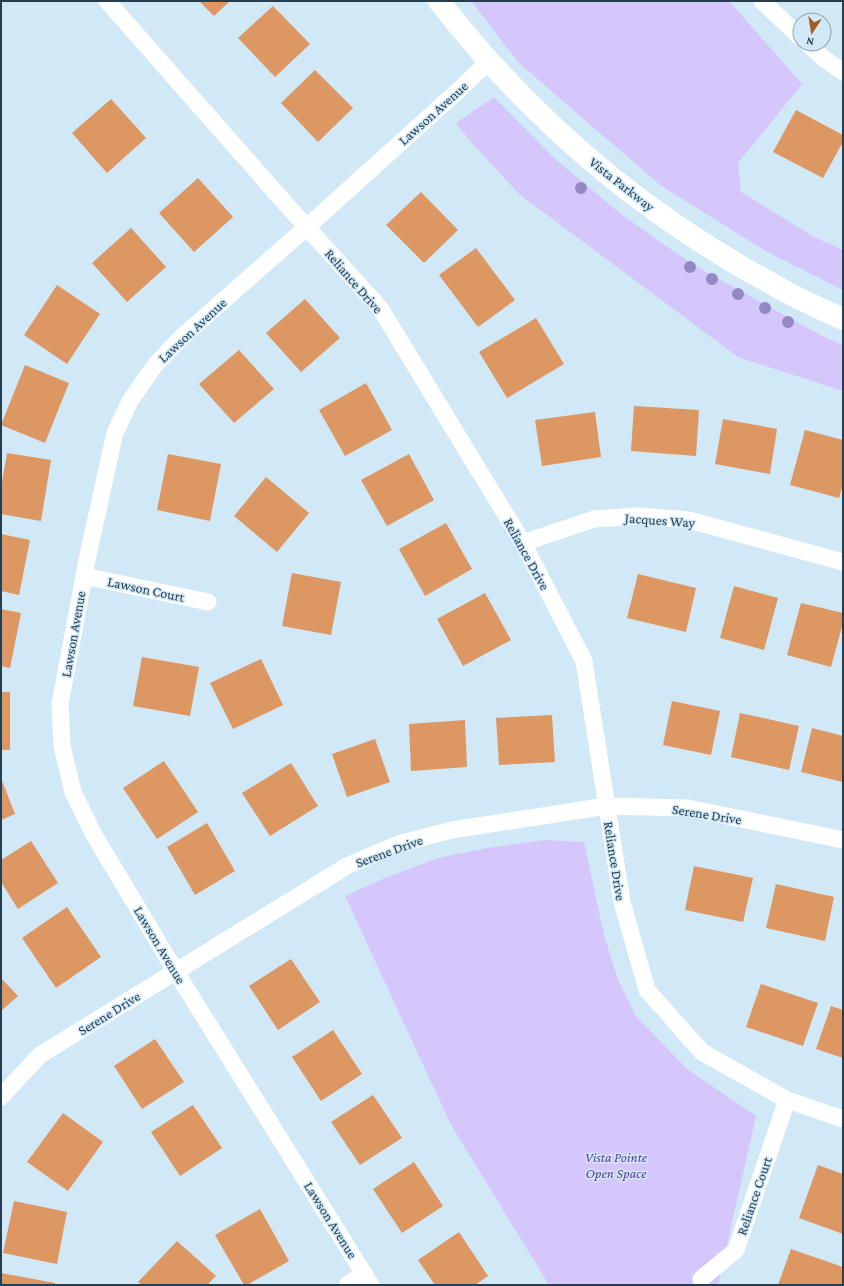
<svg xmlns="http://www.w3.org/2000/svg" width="844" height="1286" font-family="'Crimson Pro',serif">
  <rect width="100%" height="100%" fill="#d1e8f7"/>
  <path fill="#d5c7fc" d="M 471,1 L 729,1 L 802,84 L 738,163 L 741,192 L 816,238 L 843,250 L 843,290 L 767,252 L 660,185 L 519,63 Z
    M 494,97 L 554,158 L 622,215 L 692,264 L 824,337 L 843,345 L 843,391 L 738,357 L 519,194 L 471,142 L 456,123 Z
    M 545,840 L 584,842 L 604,935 L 617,977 L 635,1015 L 687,1069 L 756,1116 L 718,1285 L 549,1285 L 451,1125 L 345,896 L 385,878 L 438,858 L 487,848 Z"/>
  <path fill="#dc9763" d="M 199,1 L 230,1 L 214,16 Z
    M 273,6 L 310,44 L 275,77 L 238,38 Z
    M 315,70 L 353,108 L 318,142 L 281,103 Z
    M 111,99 L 146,138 L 107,173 L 72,133 Z
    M 796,110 L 843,135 L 843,142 L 823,178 L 773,152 Z
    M 198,178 L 233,217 L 194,252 L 159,213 Z
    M 421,192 L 458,230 L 424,263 L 386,225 Z
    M 131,228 L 166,267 L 127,302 L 92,263 Z
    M 476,248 L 515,300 L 478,327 L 439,275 Z
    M 57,285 L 100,314 L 67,364 L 24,335 Z
    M 305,299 L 340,338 L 301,372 L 266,333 Z
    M 536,318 L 564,364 L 507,398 L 479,352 Z
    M 239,350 L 274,389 L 234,423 L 199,384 Z
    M 25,365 L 69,383 L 45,443 L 1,425 Z
    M 366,383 L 392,430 L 345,456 L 319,410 Z
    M 634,406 L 699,410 L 696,456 L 631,451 Z
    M 595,412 L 601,457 L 542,466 L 535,420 Z
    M 723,419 L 777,429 L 770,474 L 715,464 Z
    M 805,430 L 843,440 L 843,484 L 839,498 L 790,485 Z
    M 7,453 L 51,460 L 41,521 L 1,514 L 1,488 Z
    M 168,454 L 221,464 L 210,521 L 157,510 Z
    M 409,454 L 434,500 L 387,526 L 361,480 Z
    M 266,477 L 309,513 L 277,552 L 234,516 Z
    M 446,523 L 472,569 L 425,596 L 399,549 Z
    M 1,534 L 30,540 L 19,595 L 1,591 Z
    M 292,573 L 341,582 L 331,635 L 282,626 Z
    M 638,574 L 696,588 L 686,632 L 627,618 Z
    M 734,586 L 778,598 L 764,650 L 720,638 Z
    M 485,593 L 511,640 L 463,666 L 437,619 Z
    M 801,603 L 843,613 L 843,623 L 831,667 L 787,655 Z
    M 1,609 L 21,613 L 10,668 L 1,666 Z
    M 142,657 L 199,667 L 190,716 L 133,706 Z
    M 261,659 L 283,705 L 233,729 L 210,683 Z
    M 1,692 L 10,692 L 10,750 L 1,750 Z
    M 672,701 L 720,711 L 711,755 L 663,745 Z
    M 740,713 L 799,726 L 789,770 L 731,757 Z
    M 552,715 L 555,762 L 499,765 L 496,718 Z
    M 465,720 L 467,767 L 411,771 L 409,724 Z
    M 812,728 L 843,736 L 843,782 L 801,772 Z
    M 375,739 L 390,782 L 347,797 L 332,754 Z
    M 164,761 L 198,812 L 157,839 L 123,788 Z
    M 291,763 L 318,806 L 270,836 L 242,793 Z
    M 1,778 L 15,814 L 1,820 Z
    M 207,823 L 235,871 L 195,895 L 167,847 Z
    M 31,841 L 58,883 L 18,909 L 1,882 L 1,860 Z
    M 694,866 L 753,878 L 743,922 L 685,910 Z
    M 776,884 L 834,897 L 825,941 L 766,928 Z
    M 67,907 L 101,957 L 56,988 L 22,938 Z
    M 291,959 L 320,1002 L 278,1030 L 249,986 Z
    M 1,978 L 18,996 L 1,1011 Z
    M 761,984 L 818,1003 L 803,1046 L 746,1027 Z
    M 831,1006 L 843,1010 L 843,1058 L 816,1049 Z
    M 333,1030 L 362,1074 L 321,1101 L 292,1057 Z
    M 155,1039 L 184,1082 L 142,1109 L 114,1066 Z
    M 373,1095 L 402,1138 L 360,1165 L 331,1122 Z
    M 193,1105 L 222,1148 L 180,1176 L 151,1132 Z
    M 63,1113 L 103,1142 L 68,1191 L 27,1162 Z
    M 414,1162 L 443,1206 L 402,1233 L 373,1189 Z
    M 818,1165 L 843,1174 L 843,1234 L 799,1218 Z
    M 14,1201 L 67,1212 L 57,1264 L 3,1253 Z
    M 260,1209 L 289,1261 L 247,1285 L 244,1285 L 215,1235 Z
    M 459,1232 L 488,1276 L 475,1285 L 435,1285 L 418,1260 Z
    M 177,1241 L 216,1276 L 207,1285 L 142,1285 L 138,1282 Z
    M 791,1249 L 843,1267 L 843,1281 L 842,1285 L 778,1285 Z
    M 1,1273 L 55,1283 L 55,1285 L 1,1285 Z"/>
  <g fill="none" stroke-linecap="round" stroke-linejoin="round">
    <path stroke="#fff" stroke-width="17" d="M 107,1 L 292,211 L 380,308 L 523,543 L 584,661 L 622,902 L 647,990 L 702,1052 L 787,1100 L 843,1119
      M 762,1 L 800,37
      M 808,44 L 823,58 L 843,72
      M 523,543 L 594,519 L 639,516 L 689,520 L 843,562
      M 84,576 L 208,602
      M 1,1097 L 40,1055 L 347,866 L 398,844 L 452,830 L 607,806 L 688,808 L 843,840
      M 701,1279 L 736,1250 L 787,1100
      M 347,1285 L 364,1274
      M 371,1285 L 176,972 L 94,835 L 73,792 L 62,746 L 60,704 L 88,555 L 115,433 L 130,401 L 155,365 L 183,336 L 307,227 L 461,88 L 489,61"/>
    <path stroke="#fff" stroke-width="22" d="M 439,1 C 525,112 632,205 754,274 C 768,281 782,290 796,297 C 812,305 827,312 843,319"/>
  </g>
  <g fill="#928ac1">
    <circle cx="581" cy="188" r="6"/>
    <circle cx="690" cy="267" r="6"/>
    <circle cx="712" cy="279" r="6"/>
    <circle cx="738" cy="294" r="6"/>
    <circle cx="765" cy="308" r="6"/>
    <circle cx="788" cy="322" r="6"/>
  </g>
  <g text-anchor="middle" stroke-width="3" stroke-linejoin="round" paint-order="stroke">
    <g font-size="14" fill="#263e4d" stroke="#d1e8f7">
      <text transform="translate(433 113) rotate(-42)" y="5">Lawson Avenue</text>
      <text transform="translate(622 184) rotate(38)" y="5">Vista Parkway</text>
      <text transform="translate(354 281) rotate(49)" y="5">Reliance Drive</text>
      <text transform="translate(192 330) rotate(-43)" y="5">Lawson Avenue</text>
      <text transform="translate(660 520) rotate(4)" y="5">Jacques Way</text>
      <text transform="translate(527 554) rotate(61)" y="5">Reliance Drive</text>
      <text transform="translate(146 589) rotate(12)" y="5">Lawson Court</text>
      <text transform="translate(73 634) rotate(-80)" y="5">Lawson Avenue</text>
      <text transform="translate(707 814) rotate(9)" y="5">Serene Drive</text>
      <text transform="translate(389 851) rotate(-20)" y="5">Serene Drive</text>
      <text transform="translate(615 861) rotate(81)" y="5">Reliance Drive</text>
      <text transform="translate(160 945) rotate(59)" y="5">Lawson Avenue</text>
      <text transform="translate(109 1013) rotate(-32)" y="5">Serene Drive</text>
      <text transform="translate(754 1196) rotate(-71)" y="5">Reliance Court</text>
      <text transform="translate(331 1220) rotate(58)" y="5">Lawson Avenue</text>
    </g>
    <g font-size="14" font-style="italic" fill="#5e3e95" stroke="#d1e8f7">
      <text x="616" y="1162">Vista Pointe<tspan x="616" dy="16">Open Space</tspan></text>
    </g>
  </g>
  <rect width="844" height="1286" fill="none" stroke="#263e4d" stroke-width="4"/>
  <g transform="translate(812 32) rotate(192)"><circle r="19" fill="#d1e8f7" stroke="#8da4b3"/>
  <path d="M0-3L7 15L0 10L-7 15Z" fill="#9f5e29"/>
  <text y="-6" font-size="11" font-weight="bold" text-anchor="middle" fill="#263e4d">N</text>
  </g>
</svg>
